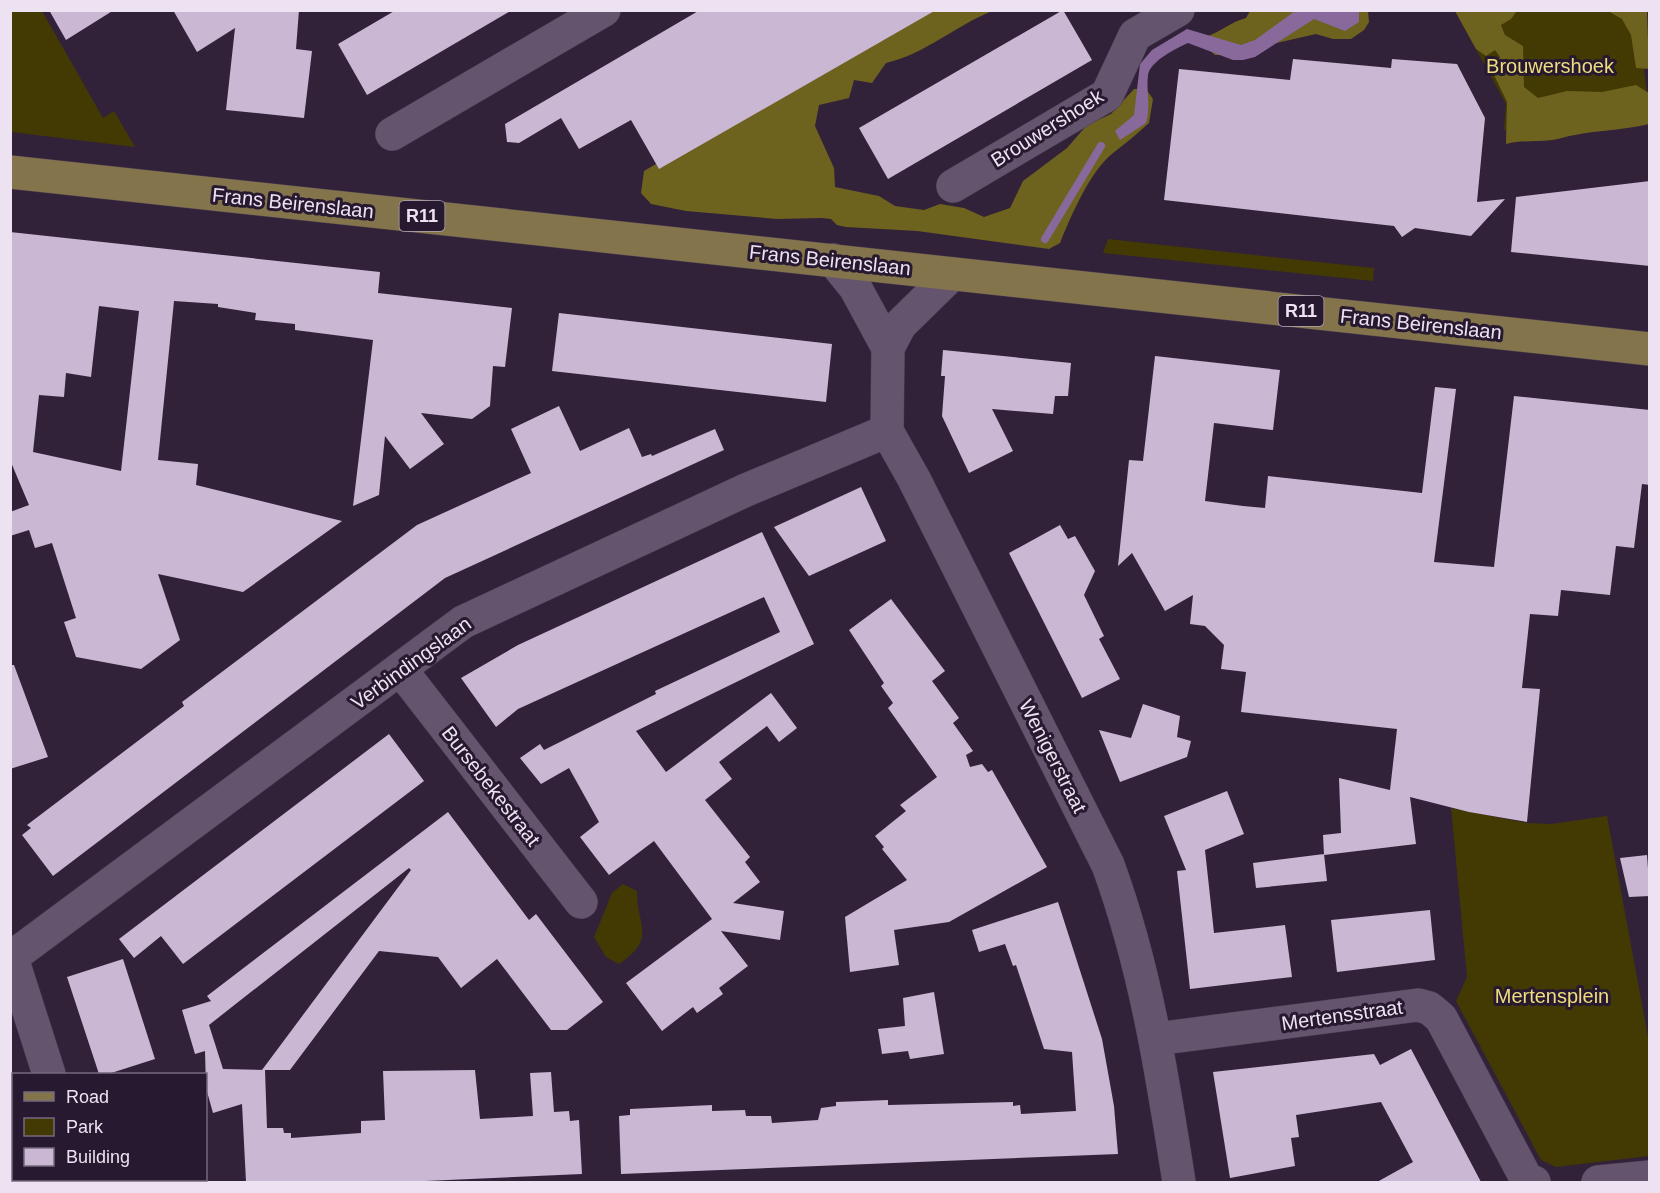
<svg xmlns="http://www.w3.org/2000/svg" width="1660" height="1193" font-family="Arial,sans-serif">
  <rect width="100%" height="100%" fill="#312239"/>
  <path fill="#433a03" d="M 11,10 L 42,11 L 103,118 L 114,111 L 135,147 L 11,132 Z
    M 1455,11 L 1636,11 L 1649,108 L 1504,130 L 1506,104 Z
    M 1108,239 L 1374,268 L 1373,281 L 1103,253 Z
    M 1451,808 L 1527,823 L 1551,824 L 1607,816 L 1649,1042 L 1649,1156 L 1556,1167 L 1541,1160 L 1456,1001 L 1467,977 Z
    M 623,884 L 637,891 C 636,924 658,938 619,964 L 606,957 L 594,937 L 612,893 Z"/>
  <path fill="#6e621f" d="M 917,11 L 992,11 C 955,26 925,54 886,63 L 872,83 L 854,80 L 849,98 L 819,105 L 815,126 L 834,168 L 835,187 L 879,196 L 895,206 L 924,210 L 940,204 L 964,208 L 984,217 L 1010,208 L 1023,181 L 1067,148 L 1087,125 L 1111,114 L 1134,89 L 1146,89 L 1153,99 L 1149,123 C 1137,134 1125,144 1113,153 C 1090,171 1071,216 1060,243 L 1049,249 L 917,231 L 846,227 L 837,225 L 831,219 L 821,218 L 777,219 L 686,211 L 651,204 L 641,193 L 644,171 Z
    M 1250,11 L 1368,11 L 1369,22 L 1364,30 L 1351,39 L 1333,39 L 1316,34 L 1264,46 L 1245,55 L 1215,55 L 1206,47 L 1208,36 C 1221,31 1231,22 1246,18 Z
    M 1455,11 L 1517,11 L 1511,19 L 1501,25 L 1505,35 L 1523,46 L 1524,87 L 1538,98 L 1567,91 L 1602,92 L 1636,85 L 1649,93 L 1649,124 C 1625,130 1600,130 1575,135 C 1567,136 1560,139 1552,140 C 1536,142 1522,140 1506,144 L 1507,102 L 1491,69 L 1500,57 L 1495,50 L 1486,56 L 1476,49 Z
    M 1608,11 L 1647,11 L 1649,69 L 1636,68 L 1631,35 L 1622,19 Z"/>
  <path fill="#89689c" d="M 1295,11 L 1359,11 L 1359,22 L 1345,31 L 1314,19 L 1255,57 L 1243,60 L 1233,60 L 1188,43 C 1177,48 1150,61 1148,75 C 1146,92 1151,106 1146,123 L 1120,140 L 1115,131 L 1134,115 L 1140,64 L 1152,50 L 1187,29 L 1241,45 L 1255,40 Z"/>
  <g fill="none" stroke-linecap="round" stroke-linejoin="round">
    <path stroke="#89689c" stroke-width="8" d="M 1045,239 L 1101,146"/>
  </g>
  <path fill="#c9b7d4" fill-rule="evenodd" d="M 49,10 L 114,10 L 66,40 Z
    M 173,10 L 299,10 L 296,49 L 312,51 L 304,118 L 226,110 L 235,28 L 197,52 Z
    M 396,10 L 512,10 L 367,95 L 338,44 Z
    M 700,10 L 936,10 L 659,169 L 631,120 L 579,149 L 561,118 L 519,143 L 507,142 L 505,124 Z
    M 1063,10 L 1092,60 L 888,179 L 859,128 Z
    M 1293,59 L 1391,68 L 1392,59 L 1457,64 L 1485,118 L 1477,202 L 1505,199 L 1471,236 L 1415,228 L 1402,237 L 1394,226 L 1164,200 L 1179,69 L 1290,80 Z
    M 1650,181 L 1650,266 L 1511,252 L 1516,197 Z
    M 10,232 L 380,272 L 378,293 L 512,308 L 505,367 L 493,366 L 490,406 L 472,419 L 421,413 L 444,444 L 410,469 L 385,436 L 379,495 L 353,506 L 373,340 L 295,330 L 295,324 L 255,320 L 256,313 L 218,307 L 218,304 L 174,301 L 158,460 L 198,464 L 196,485 L 342,521 L 243,592 L 158,574 L 180,640 L 141,669 L 76,657 L 64,622 L 76,618 L 52,543 L 35,548 L 29,530 L 10,536 L 10,512 L 29,505 L 10,460 ZM 99,306 L 139,311 L 121,471 L 33,452 L 39,395 L 64,397 L 66,373 L 91,377 Z
    M 559,313 L 832,344 L 826,402 L 552,371 Z
    M 943,350 L 1071,363 L 1068,396 L 1055,396 L 1053,414 L 992,409 L 1013,451 L 969,473 L 942,416 L 945,376 L 941,376 Z
    M 1155,356 L 1280,370 L 1273,430 L 1214,423 L 1205,501 L 1243,506 L 1265,508 L 1268,476 L 1422,493 L 1435,387 L 1456,389 L 1434,562 L 1494,567 L 1514,396 L 1650,410 L 1650,485 L 1642,484 L 1634,548 L 1616,546 L 1610,595 L 1561,590 L 1558,616 L 1530,614 L 1522,688 L 1540,689 L 1527,822 L 1469,812 L 1410,797 L 1416,844 L 1324,855 L 1323,835 L 1341,833 L 1339,778 L 1390,790 L 1397,729 L 1241,712 L 1246,672 L 1221,669 L 1224,645 L 1205,626 L 1190,624 L 1193,595 L 1165,611 L 1132,553 L 1118,566 L 1129,460 L 1143,461 Z
    M 559,406 L 580,451 L 629,428 L 642,457 L 651,454 L 652,456 L 715,429 L 724,450 L 445,578 L 53,876 L 22,835 L 31,828 L 27,825 L 184,706 L 182,702 L 417,525 L 531,473 L 511,429 Z
    M 861,487 L 886,541 L 809,576 L 774,527 Z
    M 1060,525 L 1068,539 L 1075,536 L 1095,571 L 1084,595 L 1104,636 L 1099,639 L 1120,679 L 1082,698 L 1009,553 Z
    M 762,532 L 814,644 L 636,731 L 666,772 L 771,693 L 797,728 L 779,742 L 767,726 L 719,762 L 732,779 L 705,800 L 750,857 L 745,862 L 760,882 L 733,903 L 784,911 L 780,940 L 721,931 L 748,966 L 719,988 L 723,994 L 697,1013 L 693,1007 L 662,1031 L 626,983 L 712,919 L 654,841 L 609,875 L 580,837 L 599,822 L 569,768 L 541,784 L 520,758 L 540,744 L 544,750 L 656,694 L 655,691 L 780,632 L 764,597 L 518,709 L 496,727 L 461,678 L 518,645 Z
    M 891,599 L 945,671 L 932,681 L 959,718 L 953,723 L 973,751 L 966,755 L 970,767 L 982,764 L 988,772 L 992,770 L 1047,867 L 949,922 L 894,930 L 899,965 L 850,972 L 845,917 L 907,880 L 882,849 L 884,847 L 875,836 L 906,811 L 900,805 L 937,777 L 888,708 L 893,703 L 881,686 L 884,683 L 849,630 Z
    M 10,665 L 14,665 L 48,757 L 10,769 Z
    M 1143,704 L 1180,716 L 1177,737 L 1191,741 L 1187,757 L 1120,782 L 1099,730 L 1131,738 Z
    M 389,734 L 424,781 L 183,964 L 161,936 L 134,958 L 119,939 Z
    M 1227,791 L 1244,834 L 1205,850 L 1214,933 L 1285,925 L 1292,977 L 1190,989 L 1177,871 L 1186,870 L 1164,816 Z
    M 448,812 L 529,920 L 536,914 L 603,1002 L 567,1030 L 551,1030 L 497,959 L 461,988 L 438,957 L 379,951 L 290,1070 L 262,1070 L 411,870 L 409,868 L 209,1025 L 223,1069 L 265,1070 L 267,1128 L 283,1128 L 284,1133 L 291,1133 L 291,1138 L 361,1133 L 361,1121 L 385,1120 L 383,1071 L 475,1070 L 480,1119 L 533,1116 L 530,1073 L 551,1072 L 554,1112 L 569,1111 L 570,1121 L 579,1120 L 582,1174 L 403,1182 L 246,1182 L 242,1104 L 213,1113 L 206,1088 L 205,1051 L 195,1054 L 182,1010 L 211,1001 L 207,996 Z
    M 1324,854 L 1327,881 L 1256,888 L 1253,863 Z
    M 1647,855 L 1650,896 L 1629,897 L 1620,858 Z
    M 1058,902 L 1102,1039 L 1114,1106 L 1118,1154 L 621,1174 L 619,1116 L 630,1115 L 630,1109 L 712,1105 L 712,1111 L 745,1110 L 746,1116 L 771,1116 L 772,1123 L 818,1120 L 821,1108 L 836,1106 L 836,1102 L 888,1100 L 888,1105 L 1013,1102 L 1013,1106 L 1020,1105 L 1021,1114 L 1076,1111 L 1072,1052 L 1044,1049 L 1016,965 L 1013,966 L 1005,944 L 979,952 L 972,930 Z
    M 1430,910 L 1435,960 L 1337,972 L 1331,920 Z
    M 123,959 L 155,1059 L 108,1074 L 99,1074 L 67,977 Z
    M 934,992 L 944,1054 L 910,1059 L 908,1051 L 882,1054 L 878,1029 L 905,1026 L 903,998 Z
    M 1411,1049 L 1481,1182 L 1377,1182 L 1413,1162 L 1381,1102 L 1296,1115 L 1299,1137 L 1291,1138 L 1295,1166 L 1230,1178 L 1213,1072 L 1374,1054 L 1380,1065 Z"/>
  <g fill="none" stroke-linecap="round" stroke-linejoin="round">
    <g stroke="#4c3f52" stroke-width="34">
      <path id="minor" d="M 392,134 L 604,10
        M 953,186 L 1107,95 L 1135,35 L 1178,10
        M 833,260 L 855,287 L 888,348 L 887,431 L 914,479 L 1108,865 C 1146,969 1162,1074 1179,1182
        M 888,348 L 900,325 L 952,274
        M 401,670 L 581,902
        M 10,952 L 49,1074
        M 12,957 L 463,622 L 746,490 L 887,431
        M 1156,1039 L 1418,1005 L 1429,1008 L 1441,1018 L 1527,1180 L 1534,1182
        M 82,1180 L 83,1182
        M 1598,1182 L 1650,1177"/>
    </g>
    <g stroke="#4c3f52" stroke-width="34">
      <path id="major" d="M 10,172 L 1650,349"/>
    </g>
    <use href="#minor" stroke="#65546e" stroke-width="33"/>
    <use href="#major" stroke="#84744b" stroke-width="33"/>
  </g>
  <g text-anchor="middle" stroke-width="6" stroke-linejoin="round" paint-order="stroke">
    <g fill="#27192f" stroke="#b1a6b7" stroke-width="1.5">
      <rect x="399.5" y="201" width="45" height="30" rx="4.5"/>
      <rect x="1278.5" y="296" width="45" height="30" rx="4.5"/>
    </g>
    <g font-size="18" font-weight="bold" fill="#ece2f1">
      <text x="422" y="222">R11</text>
      <text x="1301" y="317">R11</text>
    </g>
    <g font-size="20" fill="#efdd7f" stroke="#27192f">
      <text x="1550" y="73">Brouwershoek</text>
      <text x="1552" y="1003">Mertensplein</text>
    </g>
    <g font-size="20" fill="#ece2f1" stroke="#27192f">
      <text transform="translate(1047 128) rotate(-32)" y="7">Brouwershoek</text>
      <text transform="translate(293 203) rotate(6)" y="7">Frans Beirenslaan</text>
      <text transform="translate(830 260) rotate(6)" y="7">Frans Beirenslaan</text>
      <text transform="translate(1421 324) rotate(6)" y="7">Frans Beirenslaan</text>
      <text transform="translate(411 663) rotate(-36)" y="7">Verbindingslaan</text>
      <text transform="translate(1053 756) rotate(63)" y="7">Wenigerstraat</text>
      <text transform="translate(491 786) rotate(52)" y="7">Bursebekestraat</text>
      <text transform="translate(1342 1015) rotate(-8)" y="7">Mertensstraat</text>
    </g>
  </g>
  <rect width="1660" height="1193" fill="none" stroke="#ece2f1" stroke-width="24"/>
  <rect x="12" y="1073" width="195" height="108" fill="#27192f" stroke="#76697d" stroke-width="1.5"/>
  <rect x="24" y="1092" width="30" height="9" fill="#84744b" stroke="#76697d" stroke-width="1.5"/>
  <text x="66" y="1103" font-size="18" fill="#ece2f1">Road</text>
  <rect x="24" y="1118" width="30" height="18" fill="#433a03" stroke="#76697d" stroke-width="1.5"/>
  <text x="66" y="1133" font-size="18" fill="#ece2f1">Park</text>
  <rect x="24" y="1148" width="30" height="18" fill="#c9b7d4" stroke="#76697d" stroke-width="1.5"/>
  <text x="66" y="1163" font-size="18" fill="#ece2f1">Building</text>
</svg>
